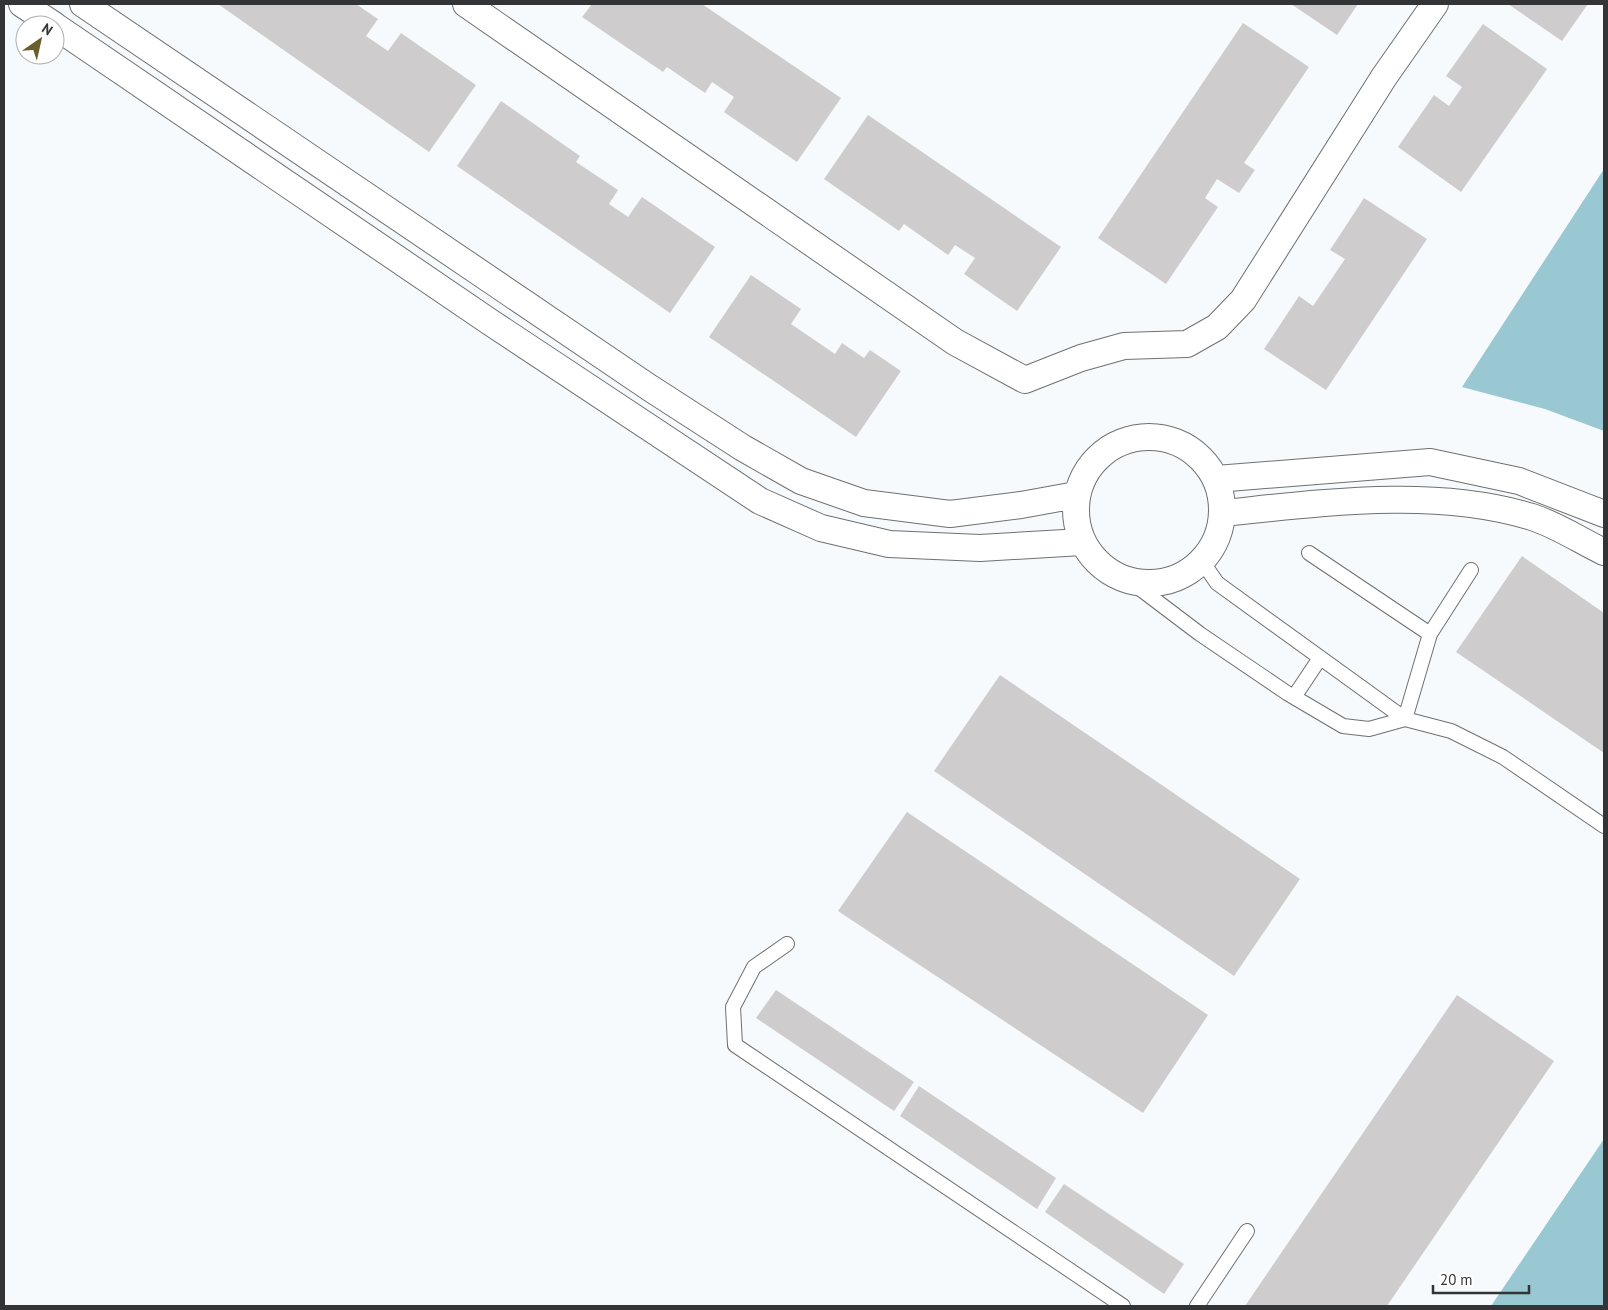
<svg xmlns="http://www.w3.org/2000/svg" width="1608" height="1310" font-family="'PT Sans',sans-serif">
  <rect width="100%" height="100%" fill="#f7fafc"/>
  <path fill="#99c7d2" d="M 1604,169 L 1604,431 L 1545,409 L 1462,387 Z
    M 1604,1139 L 1604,1306 L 1491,1306 Z"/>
  <path fill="#cfccce" d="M 218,4 L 356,4 L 378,19 L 366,36 L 388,51 L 401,33 L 476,85 L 429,152 Z
    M 592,4 L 702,4 L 841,98 L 797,162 L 724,112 L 734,97 L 712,82 L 705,93 L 667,67 L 663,72 L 582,17 Z
    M 1291,4 L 1358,4 L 1337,35 Z
    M 1508,4 L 1588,4 L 1562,41 Z
    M 1243,23 L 1309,67 L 1244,163 L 1255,170 L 1239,193 L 1217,179 L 1205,198 L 1218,207 L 1166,284 L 1098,238 Z
    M 1483,24 L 1547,69 L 1461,192 L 1398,147 L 1434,95 L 1449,106 L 1462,87 L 1446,76 Z
    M 501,101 L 580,156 L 576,162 L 618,190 L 609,204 L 628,217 L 642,197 L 715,247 L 670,313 L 457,166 Z
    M 868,115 L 1061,247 L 1017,311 L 964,274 L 975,258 L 955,245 L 948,255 L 904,224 L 899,231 L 824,179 Z
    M 1364,198 L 1427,239 L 1326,390 L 1264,349 L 1299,296 L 1313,306 L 1345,259 L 1330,250 Z
    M 751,275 L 801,309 L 791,324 L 835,354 L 842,343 L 864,358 L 870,350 L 901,371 L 856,437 L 709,337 Z
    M 1522,556 L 1604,613 L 1604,753 L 1456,652 Z
    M 1000,675 L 1300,879 L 1234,976 L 934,771 Z
    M 907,812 L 1208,1015 L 1143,1113 L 838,911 Z
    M 776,990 L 914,1082 L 894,1111 L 756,1018 Z
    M 1457,995 L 1554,1061 L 1387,1306 L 1245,1306 Z
    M 919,1086 L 1056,1178 L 1037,1209 L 900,1116 Z
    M 1064,1184 L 1184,1264 L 1164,1294 L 1045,1212 Z"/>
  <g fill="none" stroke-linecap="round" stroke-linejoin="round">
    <g stroke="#6e7072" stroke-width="16">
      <path id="lane" d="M 1309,553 L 1430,634
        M 1202,561 L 1217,583 L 1405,719 L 1451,731 L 1503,757 L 1604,826
        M 1130,581 L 1200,634 L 1287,693 L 1343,726 L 1369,729 L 1405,719
        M 1294,697 L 1320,658
        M 1405,719 L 1430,634 L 1471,570
        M 787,944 L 754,967 L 733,1007 L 735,1045 L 1123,1306
        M 1197,1306 L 1247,1231"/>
    </g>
    <g stroke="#6e7072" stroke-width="28">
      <path id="street" d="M 22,4 L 54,25
        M 83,4 L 650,388 L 743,448 L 801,481 L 864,503 L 950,514 L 1021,505 L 1076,495
        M 466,4 L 955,342 L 1025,380 L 1081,358 L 1124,346 L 1187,344 L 1217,327 L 1243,300 L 1384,77 L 1435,4
        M 55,26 L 490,322 L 760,501 L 821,528 L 889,544 L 980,548 L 1082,542
        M1076 510a73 73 0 1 1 146 0a73 73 0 1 1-146 0Z
        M 1216,479 L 1430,462 L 1519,481 L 1604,514
        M 1223,513 C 1322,503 1435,487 1532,517 C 1557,525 1581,541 1604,552"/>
    </g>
    <use href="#lane" stroke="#fff" stroke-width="14"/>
    <use href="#street" stroke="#fff" stroke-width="26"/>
  </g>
  <rect width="1608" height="1310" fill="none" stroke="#333435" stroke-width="10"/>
  <g transform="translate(40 40) rotate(34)"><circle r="24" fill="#ffffff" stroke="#adaeae"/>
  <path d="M0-4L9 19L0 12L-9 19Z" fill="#6a5f2c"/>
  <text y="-8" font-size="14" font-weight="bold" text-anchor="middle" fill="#333435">N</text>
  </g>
  <path d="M1433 1285v8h96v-8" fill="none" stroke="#333435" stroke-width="2.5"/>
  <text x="1440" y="1285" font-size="15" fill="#333435" stroke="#ffffff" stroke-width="4" paint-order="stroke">20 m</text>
</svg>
